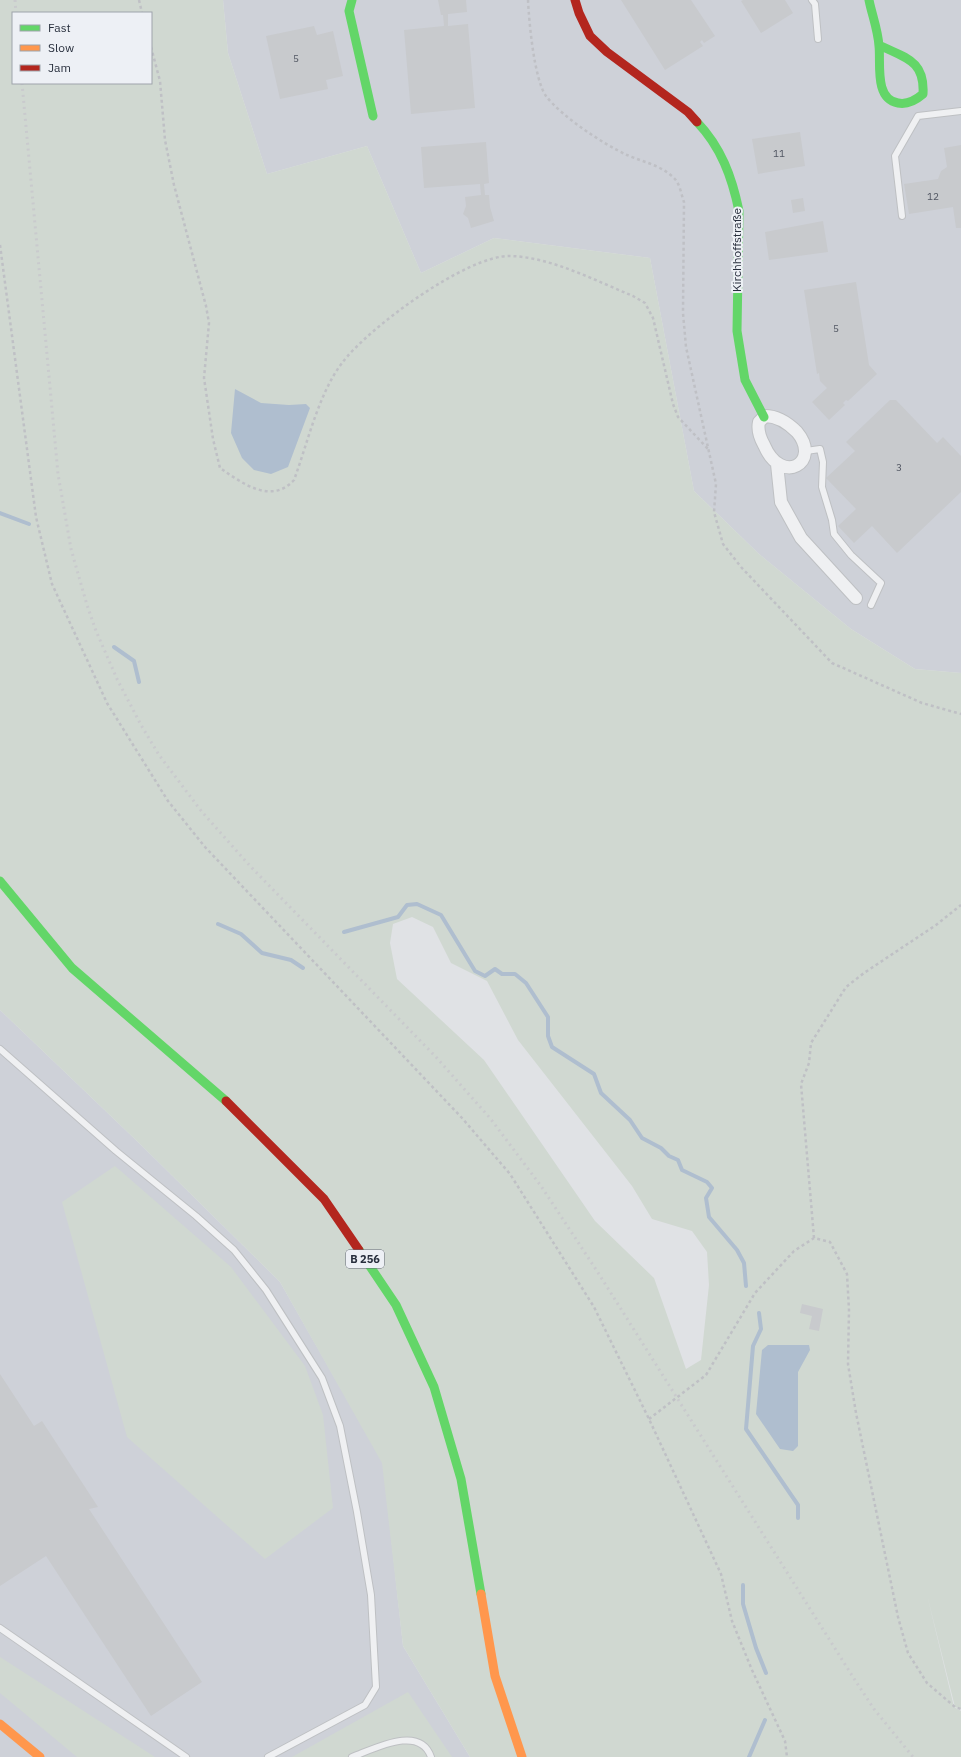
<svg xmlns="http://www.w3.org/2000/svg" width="961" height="1757" font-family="'IBM Plex Sans',sans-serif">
  <rect width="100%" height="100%" fill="#e0e2e5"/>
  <path fill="#ced1d8" d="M 223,0 L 961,0 L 961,673 L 915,669 L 851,629 L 759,554 L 694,491 L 650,258 L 494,238 L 421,273 L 367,146 L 267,174 L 228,53 Z
    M 0,1010 L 139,1143 L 280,1282 L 383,1463 L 403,1646 L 470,1757 L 0,1757 Z"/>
  <path fill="#d0d8d1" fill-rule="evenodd" d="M 0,0 L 223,0 L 228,53 L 267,174 L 367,146 L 421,273 L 494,238 L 650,258 L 694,491 L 759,554 L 851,629 L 915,669 L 961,673 L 961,1709 L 955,1707 L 927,1595 L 954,1707 L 961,1711 L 961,1757 L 470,1757 L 403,1646 L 382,1463 L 280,1282 L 139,1143 L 0,1010 ZM 13,13 L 151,13 L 151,83 L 13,83 ZM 412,917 L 433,927 L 451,963 L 487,981 L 518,1040 L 632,1186 L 652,1219 L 692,1231 L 707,1252 L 709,1285 L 701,1360 L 686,1369 L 654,1278 L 595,1221 L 484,1060 L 397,979 L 390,943 L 393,924 Z
    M 115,1166 L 231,1267 L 305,1366 L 323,1415 L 333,1508 L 265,1559 L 127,1437 L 62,1202 Z
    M 0,1657 L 155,1757 L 77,1757 L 0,1693 Z
    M 408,1692 L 452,1757 L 292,1757 Z"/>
  <path fill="#afbecf" d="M 235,389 L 261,403 L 289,405 L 306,404 L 310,408 L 288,467 L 271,474 L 254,470 L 242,458 L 231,433 Z
    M 768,1345 L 809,1345 L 810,1350 L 798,1372 L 798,1446 L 793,1451 L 780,1449 L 756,1414 L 762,1350 Z"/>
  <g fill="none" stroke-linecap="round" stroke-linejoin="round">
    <path stroke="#afbecf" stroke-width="4" d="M 0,513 L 29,524
      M 114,647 L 134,661 L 139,682
      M 218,924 L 241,934 L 262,953 L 291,960 L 303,968
      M 344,932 L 398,917 L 407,905 L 417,904 L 441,915 L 475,971 L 485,976 L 495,969 L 502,974 L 515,974 L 526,983 L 548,1017 L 548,1036 L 552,1047 L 594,1074 L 601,1093 L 630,1120 L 642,1138 L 661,1148 L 669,1156 L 678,1160 L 682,1170 L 707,1182 L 712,1188 L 706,1198 L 709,1217 L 737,1250 L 744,1263 L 746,1286
      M 759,1313 L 761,1329 L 753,1346 L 746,1429 L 798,1505 L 798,1518
      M 743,1585 L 743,1604 L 756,1648 L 766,1673
      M 749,1757 L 765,1720"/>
  </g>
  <path fill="#c8cacd" d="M 438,0 L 466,0 L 467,12 L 448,14 L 448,26 L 468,24 L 475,108 L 411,114 L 404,30 L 444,26 L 443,15 L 441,15 Z
    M 621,0 L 691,0 L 715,36 L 704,43 L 702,40 L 700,42 L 703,46 L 665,70 Z
    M 743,0 L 785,0 L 793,13 L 761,33 L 741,1 Z
    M 314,26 L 317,35 L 333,31 L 343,76 L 326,80 L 328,89 L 280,99 L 266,36 Z
    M 800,132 L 805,166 L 758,174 L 752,139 Z
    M 486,142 L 489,183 L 484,184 L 485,195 L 489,195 L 490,207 L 494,221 L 471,228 L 468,218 L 463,214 L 466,206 L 465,197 L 481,195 L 480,184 L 424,188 L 421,147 Z
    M 961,145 L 961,228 L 956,228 L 953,207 L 909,214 L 904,184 L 938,179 L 941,171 L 947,167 L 944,148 Z
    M 803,198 L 805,211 L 793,213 L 791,200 Z
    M 823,221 L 828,252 L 769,260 L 765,232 Z
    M 856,282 L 869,365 L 877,374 L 848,401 L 846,400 L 843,403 L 845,405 L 829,420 L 812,402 L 827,388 L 820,381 L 819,373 L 817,374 L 804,290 Z
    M 890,400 L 896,400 L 937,443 L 943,437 L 961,456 L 961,492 L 897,553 L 872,526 L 854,543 L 838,526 L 856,509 L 826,478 L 855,451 L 846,442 Z
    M 802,1304 L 823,1309 L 819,1331 L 809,1329 L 812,1316 L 800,1313 Z
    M 0,1374 L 34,1426 L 42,1421 L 98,1507 L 89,1509 L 202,1682 L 151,1716 L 46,1556 L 0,1586 Z"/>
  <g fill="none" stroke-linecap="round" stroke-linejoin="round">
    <g stroke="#bec0c3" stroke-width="8">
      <path id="lane" d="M 812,0 L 815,4 L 818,39
        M 902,216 L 895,156 L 918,116 L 961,111
        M 806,451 L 820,449 L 823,462 L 822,487 L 832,520 L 834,534 L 851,555 L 881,583 L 871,605
        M 0,1049 L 116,1151 L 196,1216 L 234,1250 L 266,1290 L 322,1378 L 340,1426 L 357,1512 L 371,1595 L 376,1687 L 365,1705 L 268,1757
        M 0,1628 L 186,1757
        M 352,1757 C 374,1749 420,1724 431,1757"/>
    </g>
    <g stroke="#bec0c3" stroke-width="14">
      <path id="street" d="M 765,416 C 778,416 788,423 797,432 C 822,462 782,487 764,445 C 760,438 757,431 759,422 Z
        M 777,464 L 781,502 L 801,538 L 856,598"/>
    </g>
    <path stroke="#bfc0c5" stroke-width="2.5" stroke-dasharray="3 3" stroke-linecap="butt" d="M 139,0 L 142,13
      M 528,0 C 529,21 534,79 546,96 C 561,116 603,144 627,155 C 643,162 660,165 673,177 C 680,183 681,194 684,202 L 683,313 L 686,347 L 716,484 L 714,512 L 723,544 L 741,567 L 832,663 L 922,703 L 961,714
      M 151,47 L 160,81 L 165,140 L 174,185 L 206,306 L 209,323 L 204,378 L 213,439 L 220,468 C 242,483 271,505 294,480 C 308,442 318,395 342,363 C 368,328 467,255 510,256 C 551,257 596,281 633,296 L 645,303 L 653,318 L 673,404 L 678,417 L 708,449
      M 0,245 L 36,517 L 52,584 L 107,703 L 168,801 L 205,847 L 462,1118 L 510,1174 L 594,1307 L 649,1419 L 721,1574 L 732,1621 L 752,1670 L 785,1741 L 787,1757
      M 814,1238 L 801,1084 L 809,1063 L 811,1043 L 846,987 L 864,973 L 936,925 L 961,905
      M 649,1419 L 706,1375 L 755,1293 L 794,1251 L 814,1238 L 830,1242 L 847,1274 L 849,1310 L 848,1364 L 856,1413 L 898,1617 L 908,1653 L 927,1683 L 955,1707 L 961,1709"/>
    <use href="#lane" stroke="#eff0f2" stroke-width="6"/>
    <use href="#street" stroke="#eff0f2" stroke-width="12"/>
    <path stroke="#63d668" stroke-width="9" d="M 352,0 L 349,11 L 373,116
      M 869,0 C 872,15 878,30 879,46 C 881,63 874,99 898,103 C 908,105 916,100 923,94 C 925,60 905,58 879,45
      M 697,122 C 721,147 732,177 739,211 L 737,331 L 745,380 L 764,417
      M 0,881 L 72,968 L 226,1101
      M 359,1250 L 396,1305 L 434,1387 L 461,1479 L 481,1594"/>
    <path stroke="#ff974d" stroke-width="9" d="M 481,1594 L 495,1676 L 522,1757
      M 0,1724 L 40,1757"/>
    <path stroke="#b3261e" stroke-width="9" d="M 575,0 L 579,13 L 590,36 L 607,52 L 688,112 L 697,122
      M 226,1101 L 324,1199 L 359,1250"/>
    <path stroke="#c9cacd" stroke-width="3" stroke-dasharray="2 4" stroke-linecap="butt" d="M 15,0 L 16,13
      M 22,83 L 58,474 L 71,549 L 87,605 L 96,631 L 117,679 L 141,725 L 159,755 L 202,812 L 251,867 L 436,1057 L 490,1118 L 541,1186 L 597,1271 L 853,1677 L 874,1709 L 913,1757"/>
  </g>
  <g text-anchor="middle" stroke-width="4" stroke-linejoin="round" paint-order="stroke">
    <g font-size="10" fill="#515662">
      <text x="296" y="62">5</text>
      <text x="779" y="157">11</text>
      <text x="933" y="200">12</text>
      <text x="836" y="332">5</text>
      <text x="899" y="471">3</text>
    </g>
    <rect fill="#edf0f5" stroke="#636974" stroke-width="1" x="346" y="1250" width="38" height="18" rx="3"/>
    <g font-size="11" font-weight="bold" fill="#282f3d">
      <text x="365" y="1263">B 256</text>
    </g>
    <g font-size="12" fill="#282f3d" stroke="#edf0f5">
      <text transform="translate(737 250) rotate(-90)" y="4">Kirchhoffstraße</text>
    </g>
  </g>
  <rect x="12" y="12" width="140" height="72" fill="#edf0f5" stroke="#9ea3ab"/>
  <rect x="20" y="25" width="20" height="6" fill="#63d668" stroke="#9ea3ab"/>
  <text x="48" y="32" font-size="12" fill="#282f3d">Fast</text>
  <rect x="20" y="45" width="20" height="6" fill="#ff974d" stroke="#9ea3ab"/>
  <text x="48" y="52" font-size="12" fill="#282f3d">Slow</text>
  <rect x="20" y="65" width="20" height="6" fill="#b3261e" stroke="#9ea3ab"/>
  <text x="48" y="72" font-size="12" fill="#282f3d">Jam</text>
</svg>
